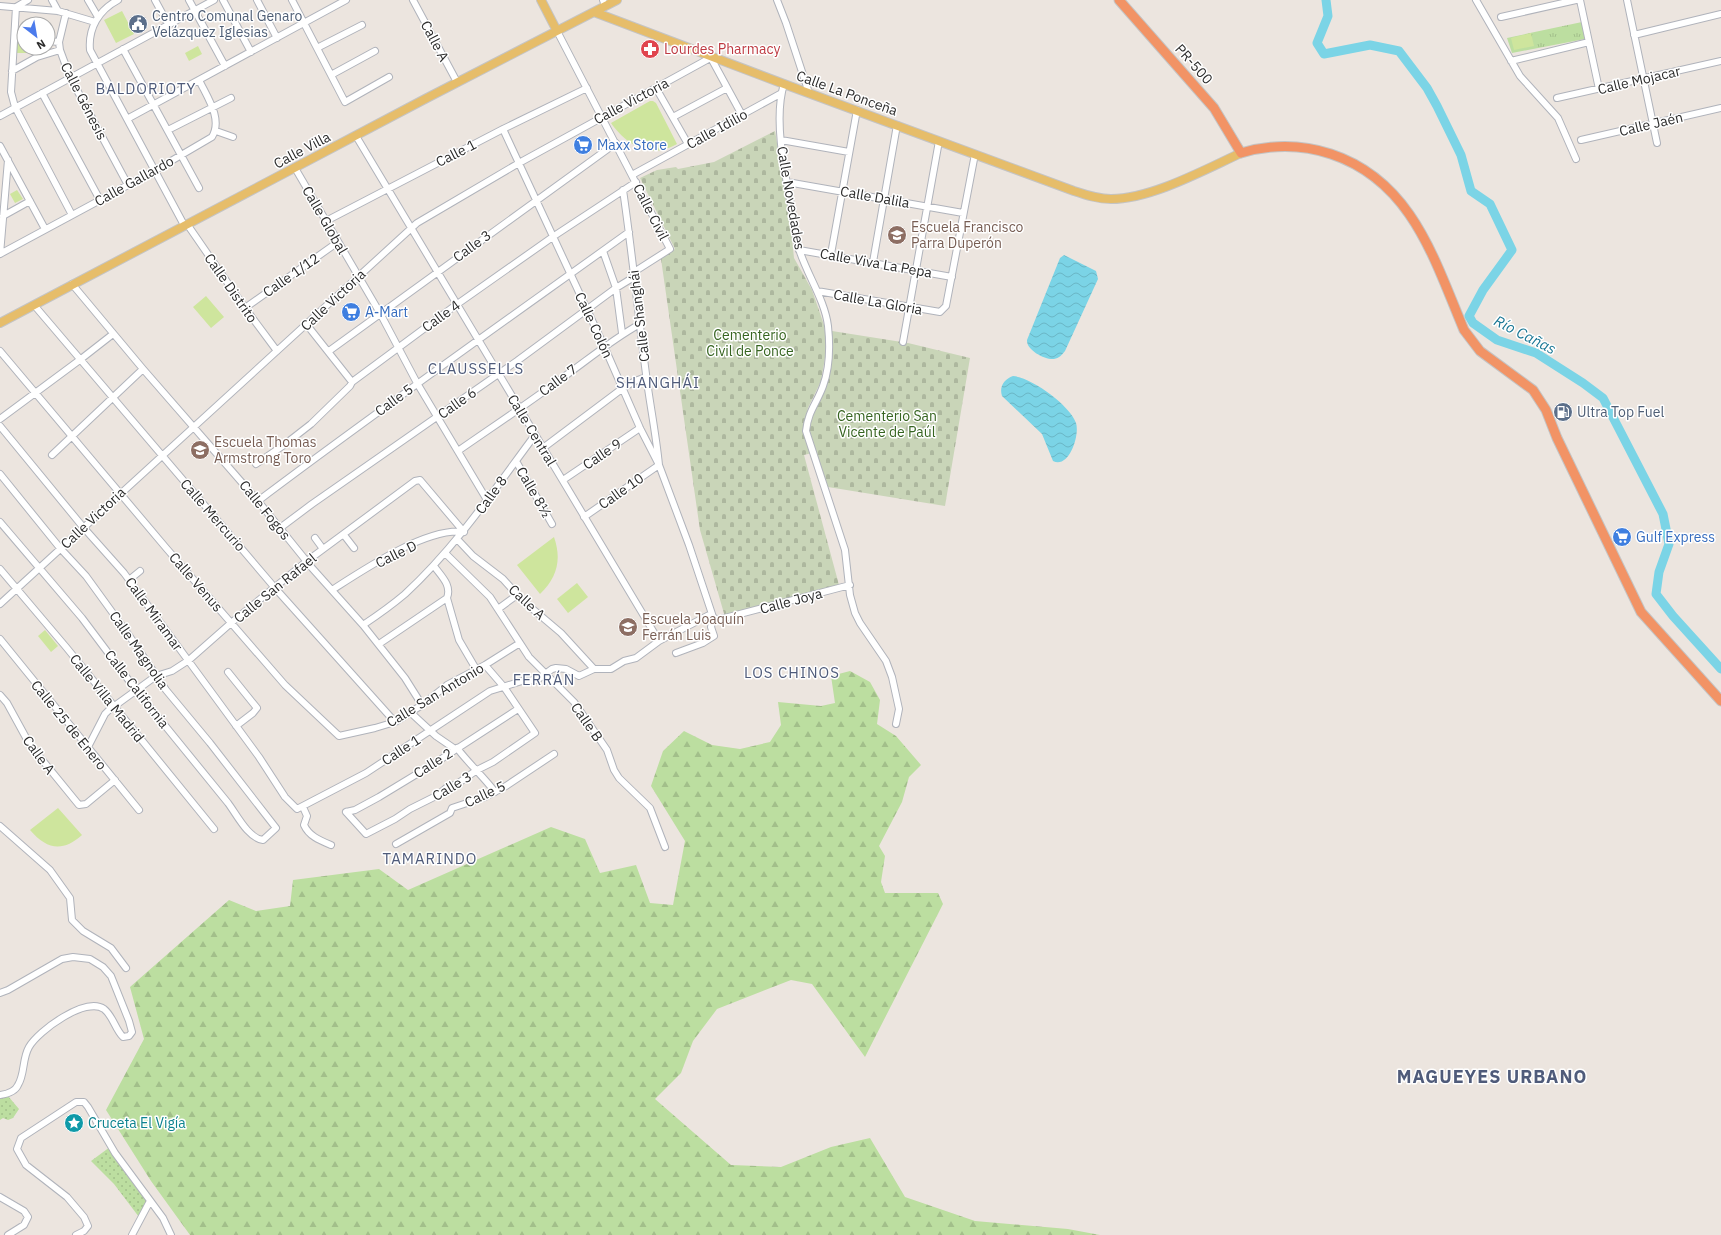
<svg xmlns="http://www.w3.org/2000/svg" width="1721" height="1235" font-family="'IBM Plex Sans',sans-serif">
  <defs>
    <pattern id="grass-tufts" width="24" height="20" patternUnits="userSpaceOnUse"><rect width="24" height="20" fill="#bcdea0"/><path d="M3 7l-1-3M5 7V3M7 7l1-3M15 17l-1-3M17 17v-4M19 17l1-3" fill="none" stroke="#a2bf8a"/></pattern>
    <pattern id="forest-firs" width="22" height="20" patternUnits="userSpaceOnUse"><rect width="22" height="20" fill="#bcdea0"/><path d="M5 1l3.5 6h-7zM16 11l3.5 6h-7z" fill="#a2bf8a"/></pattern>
    <pattern id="cemetery-stones" width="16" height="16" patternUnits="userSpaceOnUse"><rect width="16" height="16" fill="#c9d5b8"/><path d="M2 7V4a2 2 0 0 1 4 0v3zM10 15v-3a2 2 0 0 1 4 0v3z" fill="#adb79e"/></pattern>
    <pattern id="garden-dots" width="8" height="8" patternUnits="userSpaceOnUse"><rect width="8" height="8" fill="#bcdea0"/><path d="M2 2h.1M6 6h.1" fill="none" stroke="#a2bf8a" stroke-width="1.8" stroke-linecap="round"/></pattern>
    <pattern id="water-waves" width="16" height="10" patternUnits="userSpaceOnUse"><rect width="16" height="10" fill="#7bd4e6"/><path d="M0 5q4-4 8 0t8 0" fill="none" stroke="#6ab6c5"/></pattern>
  </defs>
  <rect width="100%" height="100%" fill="#ece5df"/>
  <path fill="url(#grass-tufts)" d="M 1582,22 L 1585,39 L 1512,53 L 1507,38 Z"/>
  <path fill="url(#forest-firs)" d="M 850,671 L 870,682 L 880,700 L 877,724 L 896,736 L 921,765 L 909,777 L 902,802 L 879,846 L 885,856 L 881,882 L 885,893 L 938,893 L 943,904 L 865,1057 L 812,984 L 791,980 L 717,1009 L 693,1041 L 681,1073 L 655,1099 L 731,1165 L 781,1167 L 831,1147 L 870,1138 L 905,1197 L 975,1221 L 1068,1229 L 1100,1235 L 190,1235 L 151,1181 L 106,1110 L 144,1039 L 130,987 L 229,900 L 256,911 L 290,906 L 293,880 L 379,869 L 408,890 L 551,827 L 585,839 L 600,873 L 636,865 L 650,903 L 673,905 L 685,841 L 651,786 L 663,751 L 684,731 L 712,745 L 740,749 L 770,742 L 781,725 L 778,702 L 821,706 L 835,703 L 831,676 Z"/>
  <path fill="url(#cemetery-stones)" d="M 775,131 L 790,219 L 794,258 L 812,290 L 824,325 L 827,346 L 821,381 L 808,408 L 805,420 L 804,429 L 812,453 L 804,455 L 839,585 L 725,617 L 700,530 L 661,259 L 675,249 L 640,178 L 657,170 L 676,167 L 678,169 L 714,162 Z
    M 832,331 L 908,343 L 970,358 L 945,506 L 828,487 L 808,428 L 813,410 L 825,391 L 832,351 L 831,334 Z"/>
  <path fill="url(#garden-dots)" d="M 8,1096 L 19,1109 L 13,1118 L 8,1120 L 3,1118 L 0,1120 L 0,1098 Z
    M 110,1147 L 147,1200 L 139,1217 L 114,1184 L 91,1161 Z"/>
  <path fill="#cee59d" d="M 122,11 L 134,34 L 116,43 L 104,20 Z
    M 1531,33 L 1534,46 L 1514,50 L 1511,38 Z
    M 17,42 L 24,42 L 24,48 L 32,48 L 32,53 L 17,53 Z
    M 198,46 L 202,54 L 189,61 L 185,53 Z
    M 650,101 L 653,101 L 656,103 L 677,144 C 673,146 667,149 662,150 C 641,154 622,139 611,123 Z
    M 17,190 L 23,199 L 15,203 L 10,194 Z
    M 206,296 L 224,317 L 211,328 L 193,307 Z
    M 554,537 C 562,560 557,578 540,594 L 517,565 Z
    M 577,583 L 588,597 L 568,613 L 557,599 Z
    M 45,630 L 58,646 L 51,652 L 38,636 Z
    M 58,808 L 82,835 C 63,852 47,850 30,830 Z"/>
  <path fill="url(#water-waves)" d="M 1064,255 L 1096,271 L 1098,279 L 1065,351 C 1062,355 1059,358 1054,359 C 1045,360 1026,350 1027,340 L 1060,258 Z
    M 1013,376 C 1031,377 1070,405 1076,423 C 1080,435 1069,469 1053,461 L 1042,434 L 1002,396 C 999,387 1004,379 1013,376 Z"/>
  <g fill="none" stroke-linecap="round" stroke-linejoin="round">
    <path stroke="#7bd4e6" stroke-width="9" d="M 1326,0 L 1328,16 L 1317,43 L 1324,54 L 1370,45 L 1399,51 L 1427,88 L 1437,106 L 1461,155 L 1471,191 L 1490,204 L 1512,250 L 1483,290 L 1469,316 L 1473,323 L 1497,340 L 1536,353 L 1583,383 L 1603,398 L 1663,514 L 1669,544 L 1659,572 L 1656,594 L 1673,616 L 1721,669"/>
    <g stroke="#b0b3bb" stroke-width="8">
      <path id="minor" d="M 28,0 L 16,7 L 11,92 L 15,107 L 72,215
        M 52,0 L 58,11
        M 88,0 L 98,17
        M 118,0 C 99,10 88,28 90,50 L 184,225
        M 155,0 L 168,24
        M 189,0 L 225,66
        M 223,0 L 251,52
        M 257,0 L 277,38
        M 292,0 L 345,102 L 389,77
        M 413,0 L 457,82
        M 603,0 L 605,6
        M 777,0 L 786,23 L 809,93
        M 1476,0 L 1520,76 L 1558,118 L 1576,159
        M 1580,0 L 1599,89
        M 1627,0 L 1657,143
        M 0,6 L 58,11 L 95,22
        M 66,13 L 59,42 L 60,50 L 70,77 L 128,185
        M 1501,17 L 1576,0
        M 557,31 L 670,249 L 634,272
        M 1634,35 L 1721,14
        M 15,37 L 24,38
        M 48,41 L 59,42
        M 317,48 L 362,25
        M 123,49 L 199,188
        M 711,58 L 742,115
        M 1511,61 L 1589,42
        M 12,71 L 37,57 L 60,50
        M 331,75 L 375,51
        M 784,84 C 773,119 785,174 792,210 C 794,224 795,239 800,252 C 808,276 825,301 828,326 C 830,345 830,367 823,386 C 817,403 808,411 806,431 L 845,550 L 850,595 L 855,613 L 860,623 L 886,661 L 892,677 L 899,709 L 896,724
        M 656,88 L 688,144
        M 42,93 L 100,200
        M 1557,98 L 1721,61
        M 0,116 L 214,0
        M 673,117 L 727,88
        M 127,119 L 346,0
        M 503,129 L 604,346 L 640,428 L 659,465 L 689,545 L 713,617 L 717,620 L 850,585
        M 168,130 L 231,98
        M 216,131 L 233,137
        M 356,136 L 659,641
        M 781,140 L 849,152
        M 1581,140 L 1721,108
        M 0,146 L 45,229
        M 295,168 L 380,313 L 417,383 L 487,500
        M 632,175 L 780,94
        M 787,182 L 963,213
        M 3,216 L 30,201
        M 326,221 L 503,129 L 587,88
        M 187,224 L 245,308 L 277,351
        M 799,250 L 952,277
        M 603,251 L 616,288 L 622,333
        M 0,254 L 154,171 L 212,137 C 223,119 207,97 199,80
        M 0,254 L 8,160
        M 831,254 L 857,110
        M 873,262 L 897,125
        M 72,284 L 143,369 L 258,501 L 312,568 L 363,625 L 405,678 L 422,705
        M 817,291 L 940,312 L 946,306 L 975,154
        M 34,305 L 275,588 L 395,722
        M 245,308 L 338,242
        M 307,325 L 352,382
        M 903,342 L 939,141
        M 0,351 L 167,549 L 285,685 L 339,736 L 375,728 L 395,722 L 422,705 L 447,685 L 485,665 L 520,643
        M 329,351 L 616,143
        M 0,419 L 81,359 L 113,334
        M 0,426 L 83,527 L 124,573 L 259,757 L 285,797 L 297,809 L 366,773 L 490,691 L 522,681 L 537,680 L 552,669 L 556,668 L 566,669 L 579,676 L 594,669 L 611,669 L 624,661 L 636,658 L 659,641 L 711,614
        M 543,448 L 623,388 L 635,381 L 646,377
        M 458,451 C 494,426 530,402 565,376 C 590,358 613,339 640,324
        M 52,455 L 143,369
        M 516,461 L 552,524
        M 256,464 L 284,445 L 311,424 L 350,386 L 352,382 L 456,305 L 554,236 L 636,182
        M 0,474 L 60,548 L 86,576 L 128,634 L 166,690 L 210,743 L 276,828 L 263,840 C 248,838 237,815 228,803 L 136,690 L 82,618 L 0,522
        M 563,480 L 640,428
        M 258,501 C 380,409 505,321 629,232
        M 584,517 L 659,465 C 656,434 650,405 646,374 C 638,313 632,251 623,190
        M 280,528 L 312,504 L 517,361 L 616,288 L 634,277
        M 344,535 L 354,548
        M 315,538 L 323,549
        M 458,540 L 473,556 L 503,579 L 522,600 L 561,633 L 594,669
        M 445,553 L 490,597 L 529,657 L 574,702 L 607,750 L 614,770 L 619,778 L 650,808 L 665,847
        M 434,566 C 441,576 452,585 447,598 L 459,640 L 476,669
        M 0,569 L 66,647 L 214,829
        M 129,580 L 140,571
        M 332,590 C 363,570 427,527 464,532
        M 0,604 L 417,223 L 519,163 L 712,57
        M 498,609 L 517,595
        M 363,625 C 378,615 392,605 405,594 C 456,547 494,490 535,435
        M 0,639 L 139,810
        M 379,644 L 447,598
        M 676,653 L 703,643 L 714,636 L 711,627 L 713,617
        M 228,672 L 257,708 L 253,713 L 236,726
        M 0,695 L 7,703 L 30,745 L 79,805 L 86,804 L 115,780
        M 410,712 L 436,736 L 455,749
        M 88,747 L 105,714 L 109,710 L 156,676 L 172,671 L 189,660 L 231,623 L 307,561 L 415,481 L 420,480 L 464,532
        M 457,748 C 469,764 483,776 495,792
        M 303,807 L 307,816 L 304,825 C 309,836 319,840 331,845
        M 346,812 L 366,834 L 395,819 L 410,809 L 438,795 L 446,788 L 457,784 L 477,770 L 493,762 L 535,733 L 504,687 L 485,665
        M 346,812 L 355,810 L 379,797 L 435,763 L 518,709
        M 0,826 L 50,870 L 70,898 L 72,920 L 83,931 L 111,948 L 126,968
        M 396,844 L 450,813 L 452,808 L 485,797 L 506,786 L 554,754
        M 0,993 L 8,990 L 62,959 L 73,957 L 90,959 L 103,967 L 111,976 L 129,1021 L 132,1032 L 129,1036 L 123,1037 C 115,1029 113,1016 104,1009 C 86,996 38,1031 29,1047 C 22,1059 25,1074 18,1085 C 15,1092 7,1094 0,1095
        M 0,1197 L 24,1211 L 28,1217 L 24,1225 L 8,1235
        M 76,1235 L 84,1231 L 88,1226 L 84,1217 L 67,1197 L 26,1165 L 17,1149 L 21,1138 L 76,1102 L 84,1102 L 88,1107 L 115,1153 L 163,1218 L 171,1235
        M 132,1235 L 150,1201"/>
    </g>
    <g stroke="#c4c4c4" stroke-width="10">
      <path id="major" d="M 541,0 L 557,31
        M 594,12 L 784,84 L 1074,191 C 1086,195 1098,199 1111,199 C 1151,199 1204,170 1241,153
        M 0,323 L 425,99 L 617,0"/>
    </g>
    <g stroke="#c4c4c4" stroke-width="11">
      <path id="highway" d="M 1119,0 L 1214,108 L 1241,153 C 1272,144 1301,144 1331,154 C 1412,181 1434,259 1464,330 L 1480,351 L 1533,390 L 1546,410 L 1557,438 L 1641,612 L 1721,701"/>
    </g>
    <use href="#minor" stroke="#fff" stroke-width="6"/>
    <use href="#major" stroke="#e6bd6a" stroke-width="8"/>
    <use href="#highway" stroke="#f29365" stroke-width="9"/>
  </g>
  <defs>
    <g id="civic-disc" transform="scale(1)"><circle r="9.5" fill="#5c6f8a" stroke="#fff"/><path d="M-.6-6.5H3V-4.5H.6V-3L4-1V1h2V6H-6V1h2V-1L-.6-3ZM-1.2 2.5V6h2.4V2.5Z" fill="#fff"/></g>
    <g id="pharmacy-disc" transform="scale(1)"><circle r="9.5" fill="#e0444e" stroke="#fff"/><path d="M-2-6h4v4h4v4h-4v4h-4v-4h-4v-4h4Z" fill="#fff"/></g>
    <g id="supermarket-disc" transform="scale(1)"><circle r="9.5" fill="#3f7fe0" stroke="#fff"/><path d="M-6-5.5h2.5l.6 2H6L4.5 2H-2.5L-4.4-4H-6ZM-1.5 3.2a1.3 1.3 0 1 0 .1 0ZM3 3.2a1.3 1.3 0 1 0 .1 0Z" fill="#fff"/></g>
    <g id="school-disc" transform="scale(1)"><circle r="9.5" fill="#8d6e63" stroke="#fff"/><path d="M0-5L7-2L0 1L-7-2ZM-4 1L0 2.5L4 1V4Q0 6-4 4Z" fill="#fff"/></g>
    <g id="fuel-disc" transform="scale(1)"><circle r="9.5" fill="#5c6f8a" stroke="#fff"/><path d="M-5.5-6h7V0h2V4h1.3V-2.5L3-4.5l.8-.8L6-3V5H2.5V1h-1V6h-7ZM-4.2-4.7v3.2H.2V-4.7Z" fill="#fff"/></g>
    <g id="sight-disc" transform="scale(1)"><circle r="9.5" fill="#0f9aa8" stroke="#fff"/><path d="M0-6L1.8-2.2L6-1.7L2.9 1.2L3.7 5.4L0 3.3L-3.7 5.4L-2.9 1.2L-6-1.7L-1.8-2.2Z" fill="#fff"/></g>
  </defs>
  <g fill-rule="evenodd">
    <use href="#civic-disc" x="138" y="24"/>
    <use href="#pharmacy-disc" x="650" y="49"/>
    <use href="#supermarket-disc" x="583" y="145"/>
    <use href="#school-disc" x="897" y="235"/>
    <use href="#supermarket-disc" x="351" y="312"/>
    <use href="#fuel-disc" x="1563" y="412"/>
    <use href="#school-disc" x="200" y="450"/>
    <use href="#supermarket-disc" x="1622" y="537"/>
    <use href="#school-disc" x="628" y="627"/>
    <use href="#sight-disc" x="74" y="1123"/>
  </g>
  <g text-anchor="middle" stroke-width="3" stroke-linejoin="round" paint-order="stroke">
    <g font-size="14" fill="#4e5e75" stroke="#fff" text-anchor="start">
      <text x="152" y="21">Centro Comunal Genaro<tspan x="152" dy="16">Velázquez Iglesias</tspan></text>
      <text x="1577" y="417">Ultra Top Fuel</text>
    </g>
    <g font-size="14" fill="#2c2c2c" stroke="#fff">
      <text transform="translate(435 41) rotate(62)" y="5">Calle A</text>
      <text transform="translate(1194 64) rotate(48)" y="5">PR-500</text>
      <text transform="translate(1639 80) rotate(-13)" y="5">Calle Mojacar</text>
      <text transform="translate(847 93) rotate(20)" y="5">Calle La Ponceña</text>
      <text transform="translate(84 101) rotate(63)" y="5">Calle Génesis</text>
      <text transform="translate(631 101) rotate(-28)" y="5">Calle Victoria</text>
      <text transform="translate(1651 124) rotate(-13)" y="5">Calle Jaén</text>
      <text transform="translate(717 129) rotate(-29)" y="5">Calle Idilio</text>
      <text transform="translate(302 150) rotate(-28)" y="5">Calle Villa</text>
      <text transform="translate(456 153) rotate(-27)" y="5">Calle 1</text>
      <text transform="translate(134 181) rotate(-29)" y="5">Calle Gallardo</text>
      <text transform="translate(875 197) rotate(10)" y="5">Calle Dalila</text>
      <text transform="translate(791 198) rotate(80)" y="5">Calle Novedades</text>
      <text transform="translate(651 212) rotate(63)" y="5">Calle Civil</text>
      <text transform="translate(325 220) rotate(60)" y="5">Calle Global</text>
      <text transform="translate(472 246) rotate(-36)" y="5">Calle 3</text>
      <text transform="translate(876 263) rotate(10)" y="5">Calle Viva La Pepa</text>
      <text transform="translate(291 275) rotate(-35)" y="5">Calle 1/12</text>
      <text transform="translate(231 288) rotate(55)" y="5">Calle Distrito</text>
      <text transform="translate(333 300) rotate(-43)" y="5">Calle Victoria</text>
      <text transform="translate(878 302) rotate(10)" y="5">Calle La Gloria</text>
      <text transform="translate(441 316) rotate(-36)" y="5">Calle 4</text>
      <text transform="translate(639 316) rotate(-97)" y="5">Calle Shanghái</text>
      <text transform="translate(594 325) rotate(65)" y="5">Calle Colón</text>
      <text transform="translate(558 380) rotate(-36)" y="5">Calle 7</text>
      <text transform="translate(394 400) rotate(-36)" y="5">Calle 5</text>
      <text transform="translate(457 403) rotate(-35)" y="5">Calle 6</text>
      <text transform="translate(532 430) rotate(59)" y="5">Calle Central</text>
      <text transform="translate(602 454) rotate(-34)" y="5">Calle 9</text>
      <text transform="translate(621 491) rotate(-35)" y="5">Calle 10</text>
      <text transform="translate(534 492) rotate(60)" y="5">Calle 8½</text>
      <text transform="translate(491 495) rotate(-54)" y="5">Calle 8</text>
      <text transform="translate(265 510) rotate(51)" y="5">Calle Fogos</text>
      <text transform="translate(213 515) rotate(49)" y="5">Calle Mercurio</text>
      <text transform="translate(93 518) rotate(-43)" y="5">Calle Victoria</text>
      <text transform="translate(396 554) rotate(-26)" y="5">Calle D</text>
      <text transform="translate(196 582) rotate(49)" y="5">Calle Venus</text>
      <text transform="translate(275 588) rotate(-39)" y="5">Calle San Rafael</text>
      <text transform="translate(791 601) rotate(-15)" y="5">Calle Joya</text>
      <text transform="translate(527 602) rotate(43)" y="5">Calle A</text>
      <text transform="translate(154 614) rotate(54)" y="5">Calle Miramar</text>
      <text transform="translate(139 650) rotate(55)" y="5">Calle Magnolia</text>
      <text transform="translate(137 689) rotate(52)" y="5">Calle California</text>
      <text transform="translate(435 695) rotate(-31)" y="5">Calle San Antonio</text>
      <text transform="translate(107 698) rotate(51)" y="5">Calle Villa Madrid</text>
      <text transform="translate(587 722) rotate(55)" y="5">Calle B</text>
      <text transform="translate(69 725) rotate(51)" y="5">Calle 25 de Enero</text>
      <text transform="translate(401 750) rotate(-33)" y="5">Calle 1</text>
      <text transform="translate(39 755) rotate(54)" y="5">Calle A</text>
      <text transform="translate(433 763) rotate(-32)" y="5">Calle 2</text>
      <text transform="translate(452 786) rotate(-31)" y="5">Calle 3</text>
      <text transform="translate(485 794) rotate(-25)" y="5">Calle 5</text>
    </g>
    <g font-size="14" fill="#be3a42" stroke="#fff" text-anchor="start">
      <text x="664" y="54">Lourdes Pharmacy</text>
    </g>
    <g font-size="14" fill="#366cbe" stroke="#fff" text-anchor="start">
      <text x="597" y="150">Maxx Store</text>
      <text x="365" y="317">A-Mart</text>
      <text x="1636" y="542">Gulf Express</text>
    </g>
    <g font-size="14" fill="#785e54" stroke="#fff" text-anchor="start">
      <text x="911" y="232">Escuela Francisco<tspan x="911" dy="16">Parra Duperón</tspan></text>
      <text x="214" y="447">Escuela Thomas<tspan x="214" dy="16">Armstrong Toro</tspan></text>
      <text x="642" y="624">Escuela Joaquín<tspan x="642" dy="16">Ferrán Luis</tspan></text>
    </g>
    <g font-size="14" fill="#366420" stroke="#fff">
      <text x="750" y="340">Cementerio<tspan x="750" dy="16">Civil de Ponce</tspan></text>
      <text x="887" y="421">Cementerio San<tspan x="887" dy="16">Vicente de Paúl</tspan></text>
    </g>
    <g font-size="14" fill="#0d838f" stroke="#fff" text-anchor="start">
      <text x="88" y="1128">Cruceta El Vigía</text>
    </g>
    <g font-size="15" letter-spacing="1" fill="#4f5b7a" stroke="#fff">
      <text x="146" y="94">BALDORIOTY</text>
      <text x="476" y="374">CLAUSSELLS</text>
      <text x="658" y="388">SHANGHÁI</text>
      <text x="792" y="678">LOS CHINOS</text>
      <text x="544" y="685">FERRÁN</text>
      <text x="430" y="864">TAMARINDO</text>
    </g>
    <g font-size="15" font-style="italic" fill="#187694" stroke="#fff">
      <text transform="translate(1525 335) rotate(27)" y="5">Río Cañas</text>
    </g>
    <g font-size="18" font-weight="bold" letter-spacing="1" fill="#4f5b7a" stroke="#fff">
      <text x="1492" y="1083">MAGUEYES URBANO</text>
    </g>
  </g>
  <g transform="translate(36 36) rotate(149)"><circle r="19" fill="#ffffff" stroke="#ababab"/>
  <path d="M0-3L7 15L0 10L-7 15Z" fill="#4c7bec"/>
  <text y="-6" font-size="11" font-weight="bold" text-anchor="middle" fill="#2c2c2c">N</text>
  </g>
</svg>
